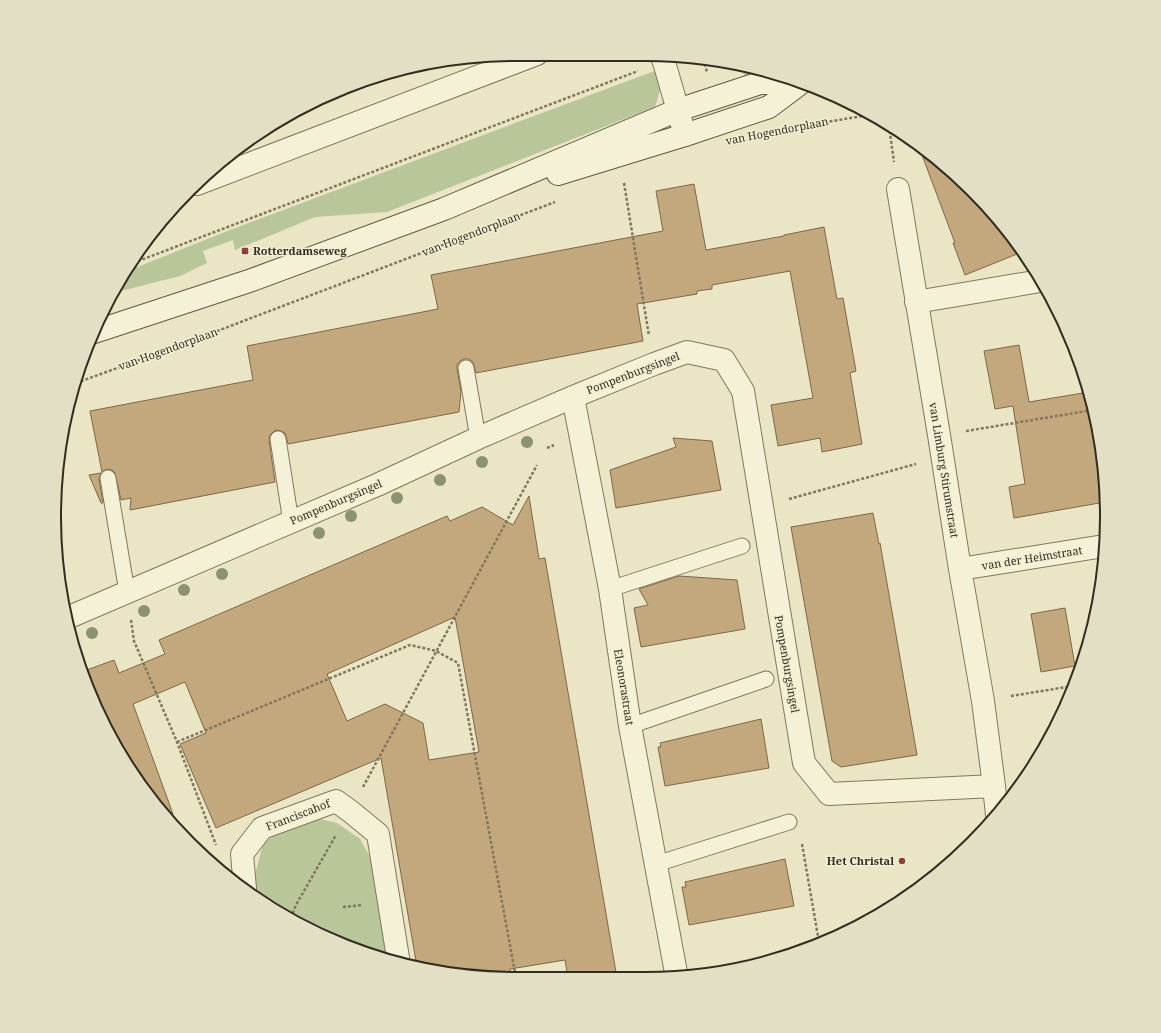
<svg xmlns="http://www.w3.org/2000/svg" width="1161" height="1033" font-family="'Noto Serif',serif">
  <rect width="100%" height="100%" fill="#e9e5c5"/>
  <path fill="#b8c69a" d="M 742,65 L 769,73 L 745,78 Z
    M 657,70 L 660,90 L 655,107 L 387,212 L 315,217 L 235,250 L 233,240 L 203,251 L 207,263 L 180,276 L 117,292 L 130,270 L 230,230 Z
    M 312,817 L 337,823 L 360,839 L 383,880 L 396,963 L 312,931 L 255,896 L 255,875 L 263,844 L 282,829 Z"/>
  <path fill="#c3a87e" stroke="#7e6745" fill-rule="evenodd" d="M 919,147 L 950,169 L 1012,235 L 1022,252 L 965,275 L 953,243 L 955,243 Z
    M 694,184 L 706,250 L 784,236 L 784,235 L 824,227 L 837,299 L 843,298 L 856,371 L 850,373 L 862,444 L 822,452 L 820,438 L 778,446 L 771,405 L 813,398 L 790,271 L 712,285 L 712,289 L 697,291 L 697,294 L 637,304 L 643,341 L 476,373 L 473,362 L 469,359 L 464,359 L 460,361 L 457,365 L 457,369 L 461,391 L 459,412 L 288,444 L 285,433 L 281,431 L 276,430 L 273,432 L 270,435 L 269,440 L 275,482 L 130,510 L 131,498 L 121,500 L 115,473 L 112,470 L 107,469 L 102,472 L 90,411 L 253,380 L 247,346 L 438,309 L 431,275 L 663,231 L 656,191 Z
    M 1019,345 L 1029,402 L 1089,392 L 1106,486 L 1105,502 L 1014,518 L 1009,487 L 1025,484 L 1013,406 L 995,409 L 984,351 Z
    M 673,438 L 712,441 L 721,490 L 616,508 L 610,470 L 676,447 Z
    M 101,473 L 99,479 L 103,503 L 101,503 L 89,475 Z
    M 529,496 L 539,559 L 545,558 L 617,978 L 568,978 L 565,960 L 510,969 L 511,975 L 489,978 L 417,967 L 381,758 L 216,828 L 180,744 L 206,733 L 185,682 L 133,704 L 173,814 L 166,817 L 116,748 L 84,671 L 114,660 L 119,673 L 165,654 L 159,640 L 447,516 L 450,521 L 482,507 L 513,525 ZM 455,617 L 479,752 L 429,760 L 423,723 L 385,704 L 347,721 L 327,674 Z
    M 873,513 L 879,544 L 880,543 L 917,755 L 841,767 L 832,761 L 791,527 Z
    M 679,576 L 737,580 L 745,629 L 641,647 L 634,608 L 648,605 L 639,589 Z
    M 1065,608 L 1075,666 L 1041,672 L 1031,614 Z
    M 761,719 L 769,768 L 665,786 L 658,747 L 661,747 L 660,743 Z
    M 785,859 L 794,906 L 689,925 L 682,887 L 686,887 L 685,882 Z"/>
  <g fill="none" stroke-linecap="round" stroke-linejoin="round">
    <g stroke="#82775d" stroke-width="17">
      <path id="lane" d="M 466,368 L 478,438
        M 278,439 L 291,522
        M 108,478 L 127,592
        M 610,589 L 742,546
        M 630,726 L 766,679
        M 656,864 L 789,822"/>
    </g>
    <g stroke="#82775d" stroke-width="24">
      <path id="street" d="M 661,55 L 664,62 L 685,135
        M 197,184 L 537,54
        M 898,189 L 939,435 L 960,569 L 983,701 L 994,786 L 997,815
        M 916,302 L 1040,281
        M 573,397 L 610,589 L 630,726 L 677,978
        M 960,569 L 1104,546
        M 67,618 L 377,485 L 478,438 L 573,397 L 654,364 L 687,352 L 724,360 L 743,391 L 804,763 L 829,794 L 994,786
        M 245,889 L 242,854 L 262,828 L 336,801 L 350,811 L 378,834 L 399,964"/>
    </g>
    <g stroke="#635840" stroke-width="24">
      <path id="secondary" d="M 558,174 L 685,135 L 769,107 L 801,83
        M 94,332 L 249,281 L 444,209 L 678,110 L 760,83 L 801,83"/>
    </g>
    <path stroke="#82775d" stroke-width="2.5" stroke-dasharray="3 2" stroke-linecap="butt" d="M 703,59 L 707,72
      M 889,126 L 894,162
      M 790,128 L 869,115 L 874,115
      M 624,183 L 649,336
      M 133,263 L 638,71
      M 76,383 L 178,346 L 555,202
      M 966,431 L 1093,410
      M 547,448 L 554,445
      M 789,499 L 916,464
      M 131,620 L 134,641 L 177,742 L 216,845
      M 1011,696 L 1073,686
      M 177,742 L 410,645 L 436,651 L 458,663 L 516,978
      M 363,787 L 537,465
      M 802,844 L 819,942
      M 343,907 L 362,905
      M 291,918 L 296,905 L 336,835"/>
    <use href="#lane" stroke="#f5f1d7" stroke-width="15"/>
    <use href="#street" stroke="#f5f1d7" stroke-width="22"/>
    <use href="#secondary" stroke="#f5f1d7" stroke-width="22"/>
  </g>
  <g fill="#8a926f">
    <circle cx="527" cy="442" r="6"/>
    <circle cx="482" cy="462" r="6"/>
    <circle cx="440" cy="480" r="6"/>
    <circle cx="397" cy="498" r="6"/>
    <circle cx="351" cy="516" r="6"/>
    <circle cx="319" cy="533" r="6"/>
    <circle cx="222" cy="574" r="6"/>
    <circle cx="184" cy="590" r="6"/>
    <circle cx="144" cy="611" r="6"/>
    <circle cx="92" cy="633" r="6"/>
  </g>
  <g fill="#8a4333" stroke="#f1eed3" stroke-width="1.5">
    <rect x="241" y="247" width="8" height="8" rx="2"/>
    <circle cx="902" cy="861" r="4"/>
  </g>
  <g text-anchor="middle" stroke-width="3" stroke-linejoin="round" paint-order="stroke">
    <g font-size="11" fill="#332d1f" stroke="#f1eed3">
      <text transform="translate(777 131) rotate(-11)" y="4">van Hogendorplaan</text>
      <text transform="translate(471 234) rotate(-21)" y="4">van Hogendorplaan</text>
      <text transform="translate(168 349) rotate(-20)" y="4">van Hogendorplaan</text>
      <text transform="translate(633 373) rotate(-21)" y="4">Pompenburgsingel</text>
      <text transform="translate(944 470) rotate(81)" y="4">van Limburg Stirumstraat</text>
      <text transform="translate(336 502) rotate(-23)" y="4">Pompenburgsingel</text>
      <text transform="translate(1032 558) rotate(-9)" y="4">van der Heimstraat</text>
      <text transform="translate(787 664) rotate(80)" y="4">Pompenburgsingel</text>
      <text transform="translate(624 687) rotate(81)" y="4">Eleonorastraat</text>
      <text transform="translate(298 815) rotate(-21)" y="4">Franciscahof</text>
    </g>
    <g font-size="11" font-weight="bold" fill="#332d1f" stroke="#f1eed3" text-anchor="start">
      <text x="253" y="255">Rotterdamseweg</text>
      <text x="894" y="865" text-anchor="end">Het Christal</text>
    </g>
  </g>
  <path d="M0 0H1161V1033H0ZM516 61H645A455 455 0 0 1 1100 516V517A455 455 0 0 1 645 972H516A455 455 0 0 1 61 517V516A455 455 0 0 1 516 61Z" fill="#e2dfc5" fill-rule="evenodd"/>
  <path fill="none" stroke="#332d1f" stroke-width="2" d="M516 61H645A455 455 0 0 1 1100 516V517A455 455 0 0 1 645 972H516A455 455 0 0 1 61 517V516A455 455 0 0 1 516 61Z"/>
</svg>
